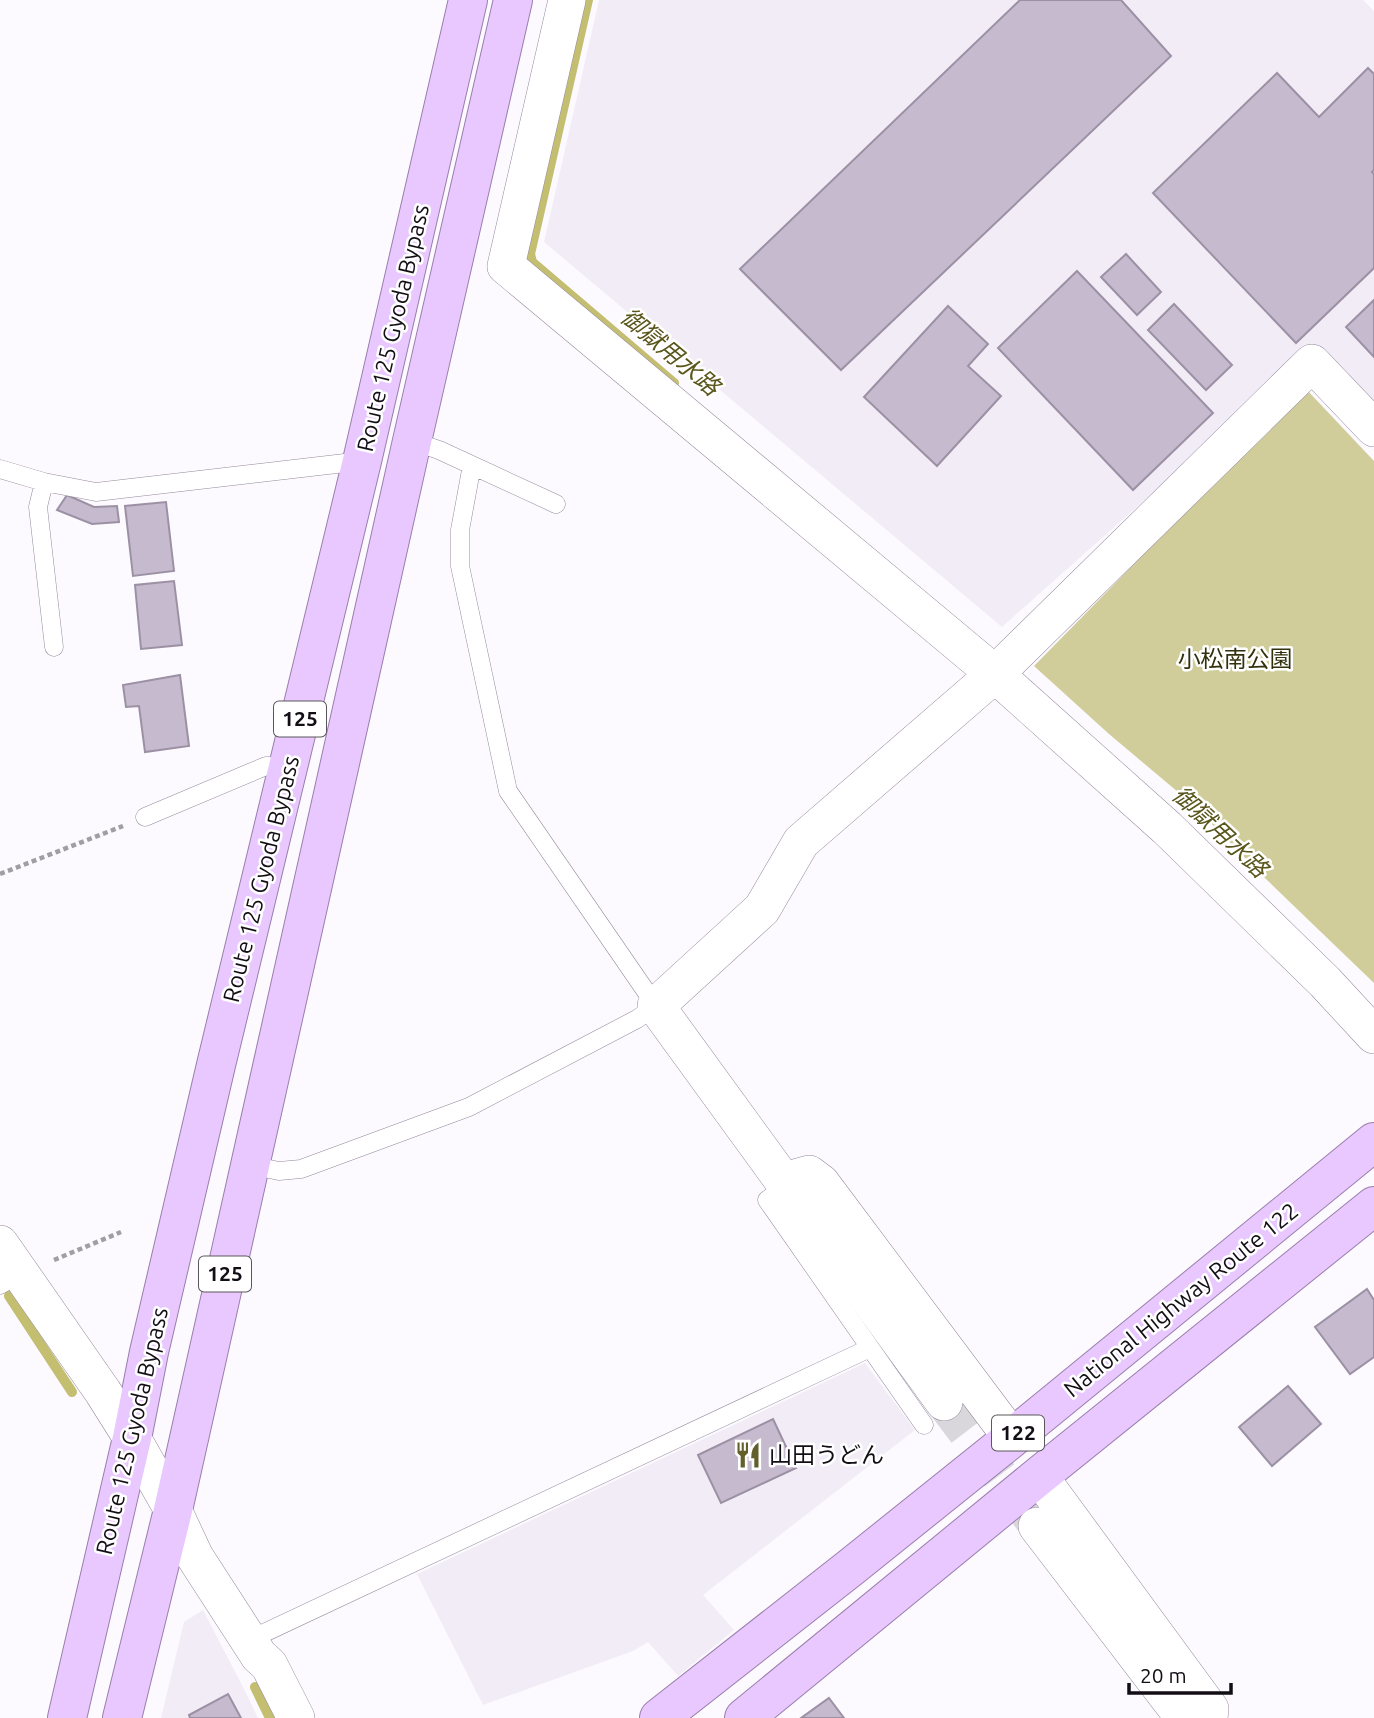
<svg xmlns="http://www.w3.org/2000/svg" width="1374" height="1718" font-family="Ubuntu,'Noto Sans JP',sans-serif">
  <rect width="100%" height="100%" fill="#fcfafe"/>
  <path fill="#f2ecf7" d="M 599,0 L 1363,0 L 1374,11 L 1374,403 L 1319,345 L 1002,627 L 544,242 Z
    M 865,1363 L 915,1430 L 703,1595 L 734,1630 L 678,1676 L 648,1642 L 633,1651 L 483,1705 L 417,1574 Z
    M 203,1610 L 244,1689 L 258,1718 L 161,1718 L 184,1622 Z"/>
  <path fill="#d0cd9a" d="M 1306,389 L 1374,461 L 1374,983 L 1267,880 L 1191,803 L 1109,734 L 1034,666 Z"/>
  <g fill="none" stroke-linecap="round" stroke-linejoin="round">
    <path stroke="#c3be70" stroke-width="10" d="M 588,0 L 530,254 L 532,262 L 674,383
      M 9,1296 L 72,1392
      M 255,1687 L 270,1718"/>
  </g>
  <path fill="#c6bace" stroke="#9c91a4" stroke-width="2" d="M 1020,0 L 1121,0 L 1171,56 L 841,370 L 740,269 Z
    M 1368,68 L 1374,74 L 1374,170 L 1372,172 L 1374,174 L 1374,268 L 1296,343 L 1153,193 L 1277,73 L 1319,117 Z
    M 1126,254 L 1161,292 L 1137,315 L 1101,277 Z
    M 1077,271 L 1213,413 L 1133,490 L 998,348 Z
    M 1374,300 L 1374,357 L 1346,327 Z
    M 1174,304 L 1232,365 L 1206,390 L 1148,330 Z
    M 948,306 L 988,344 L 968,366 L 1001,396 L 937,466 L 864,397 Z
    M 67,495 L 94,507 L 117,506 L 119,522 L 92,524 L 57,510 Z
    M 166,502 L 174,571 L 133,576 L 125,506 Z
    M 174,581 L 182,645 L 141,649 L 135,585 Z
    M 180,675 L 189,746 L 145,752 L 139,706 L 126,707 L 123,685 Z
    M 1367,1289 L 1374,1300 L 1374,1357 L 1350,1374 L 1315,1327 Z
    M 1288,1386 L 1321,1424 L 1272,1466 L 1239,1427 Z
    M 773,1419 L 796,1468 L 721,1503 L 698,1455 Z
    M 228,1694 L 241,1718 L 190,1718 L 189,1715 Z
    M 829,1698 L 844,1718 L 801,1718 Z"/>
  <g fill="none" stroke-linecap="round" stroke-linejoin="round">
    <path stroke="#d9d7db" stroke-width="37" stroke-dasharray="37 18" stroke-linecap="butt" d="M 944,1402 L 1034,1521"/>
    <g stroke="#958a9d" stroke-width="19">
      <path id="service" d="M 412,441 L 439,450 L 556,504
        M 0,469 L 44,482 L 96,492 L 362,461
        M 44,482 L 38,507 L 54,647
        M 145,817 L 266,766 L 288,767
        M 250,1165 L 279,1171 L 301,1169 L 469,1107 L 637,1019 L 656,1006 L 508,791 L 460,566 L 460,530 L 472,465
        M 786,1186 L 767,1200 L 924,1425
        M 0,1285 L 19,1274
        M 249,1640 L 870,1348"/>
    </g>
    <g stroke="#958a9d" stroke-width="38">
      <path id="minor" d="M 567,0 L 506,266 L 995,674 L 1167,828 L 1325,982 L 1374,1035
        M 786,1186 L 798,1177 L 809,1174 L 821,1183 L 1012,1438
        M 0,1244 L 103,1392 L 132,1438 L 173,1510 L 195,1557 L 259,1656 L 269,1665 L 296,1718
        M 944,1402 L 656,1006 L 762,909 L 801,842 L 995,674 L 1312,363 L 1374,428
        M 1039,1476 L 1210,1709 L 1209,1718
        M 1037,1526 L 1184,1718"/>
    </g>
    <g stroke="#9a7eac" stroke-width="40">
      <path id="trunk" d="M 67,1718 L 132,1438 L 149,1352 L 216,1065 L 362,461 L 468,0
        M 122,1718 L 173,1510 L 412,441 L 513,0
        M 659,1718 L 850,1568 L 1012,1438 L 1374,1142
        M 744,1718 L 1039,1476 L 1374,1206"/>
    </g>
    <path stroke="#a19ea3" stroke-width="4.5" stroke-dasharray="5 3.5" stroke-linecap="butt" d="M 0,874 L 123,826
      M 54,1260 L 121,1232"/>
    <use href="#service" stroke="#fff" stroke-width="18"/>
    <use href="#minor" stroke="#fff" stroke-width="37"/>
    <use href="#trunk" stroke="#e8c8fe" stroke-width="38"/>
  </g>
  <defs>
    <g id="restaurant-bare" transform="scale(2.1)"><path d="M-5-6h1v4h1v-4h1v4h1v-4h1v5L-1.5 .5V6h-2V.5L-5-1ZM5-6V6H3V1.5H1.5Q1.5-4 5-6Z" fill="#625f2b" stroke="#fff" stroke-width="2.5" paint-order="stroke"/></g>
  </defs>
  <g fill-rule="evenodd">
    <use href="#restaurant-bare" x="748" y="1455"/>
  </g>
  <g text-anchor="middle" stroke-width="5" stroke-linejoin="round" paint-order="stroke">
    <g fill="#fff" stroke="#5a565b" stroke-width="2">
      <rect x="274" y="701.5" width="52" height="35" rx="5"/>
      <rect x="199" y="1256.5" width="52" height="35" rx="5"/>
      <rect x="992" y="1415.5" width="52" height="35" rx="5"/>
    </g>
    <g font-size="21" font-weight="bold" fill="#130e15">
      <text x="300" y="726">125</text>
      <text x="225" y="1281">125</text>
      <text x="1018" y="1440">122</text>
    </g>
    <g font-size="23" fill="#130e15" stroke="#fff">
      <text transform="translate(393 328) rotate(-77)" y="8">Route 125 Gyoda Bypass</text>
      <text transform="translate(261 879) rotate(-76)" y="8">Route 125 Gyoda Bypass</text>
      <text transform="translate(1181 1300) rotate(-39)" y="8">National Highway Route 122</text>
      <text transform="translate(132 1431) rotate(-77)" y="8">Route 125 Gyoda Bypass</text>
    </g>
    <g font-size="23" fill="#32300d" stroke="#fff">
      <text x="1235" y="667">小松南公園</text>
    </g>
    <g font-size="23" fill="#130e15" stroke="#fff" text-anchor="start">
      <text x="769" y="1463">山田うどん</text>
    </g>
    <g font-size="24" font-style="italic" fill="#5a561c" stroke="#fff">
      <text transform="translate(670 352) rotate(40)" y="8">御獄用水路</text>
      <text transform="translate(1220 832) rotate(43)" y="8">御獄用水路</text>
    </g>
  </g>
  <path d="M1129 1683v10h102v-10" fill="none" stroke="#130e15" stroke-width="3.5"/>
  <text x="1140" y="1683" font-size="21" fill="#130e15" stroke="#ffffff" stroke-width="5" paint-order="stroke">20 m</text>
</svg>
